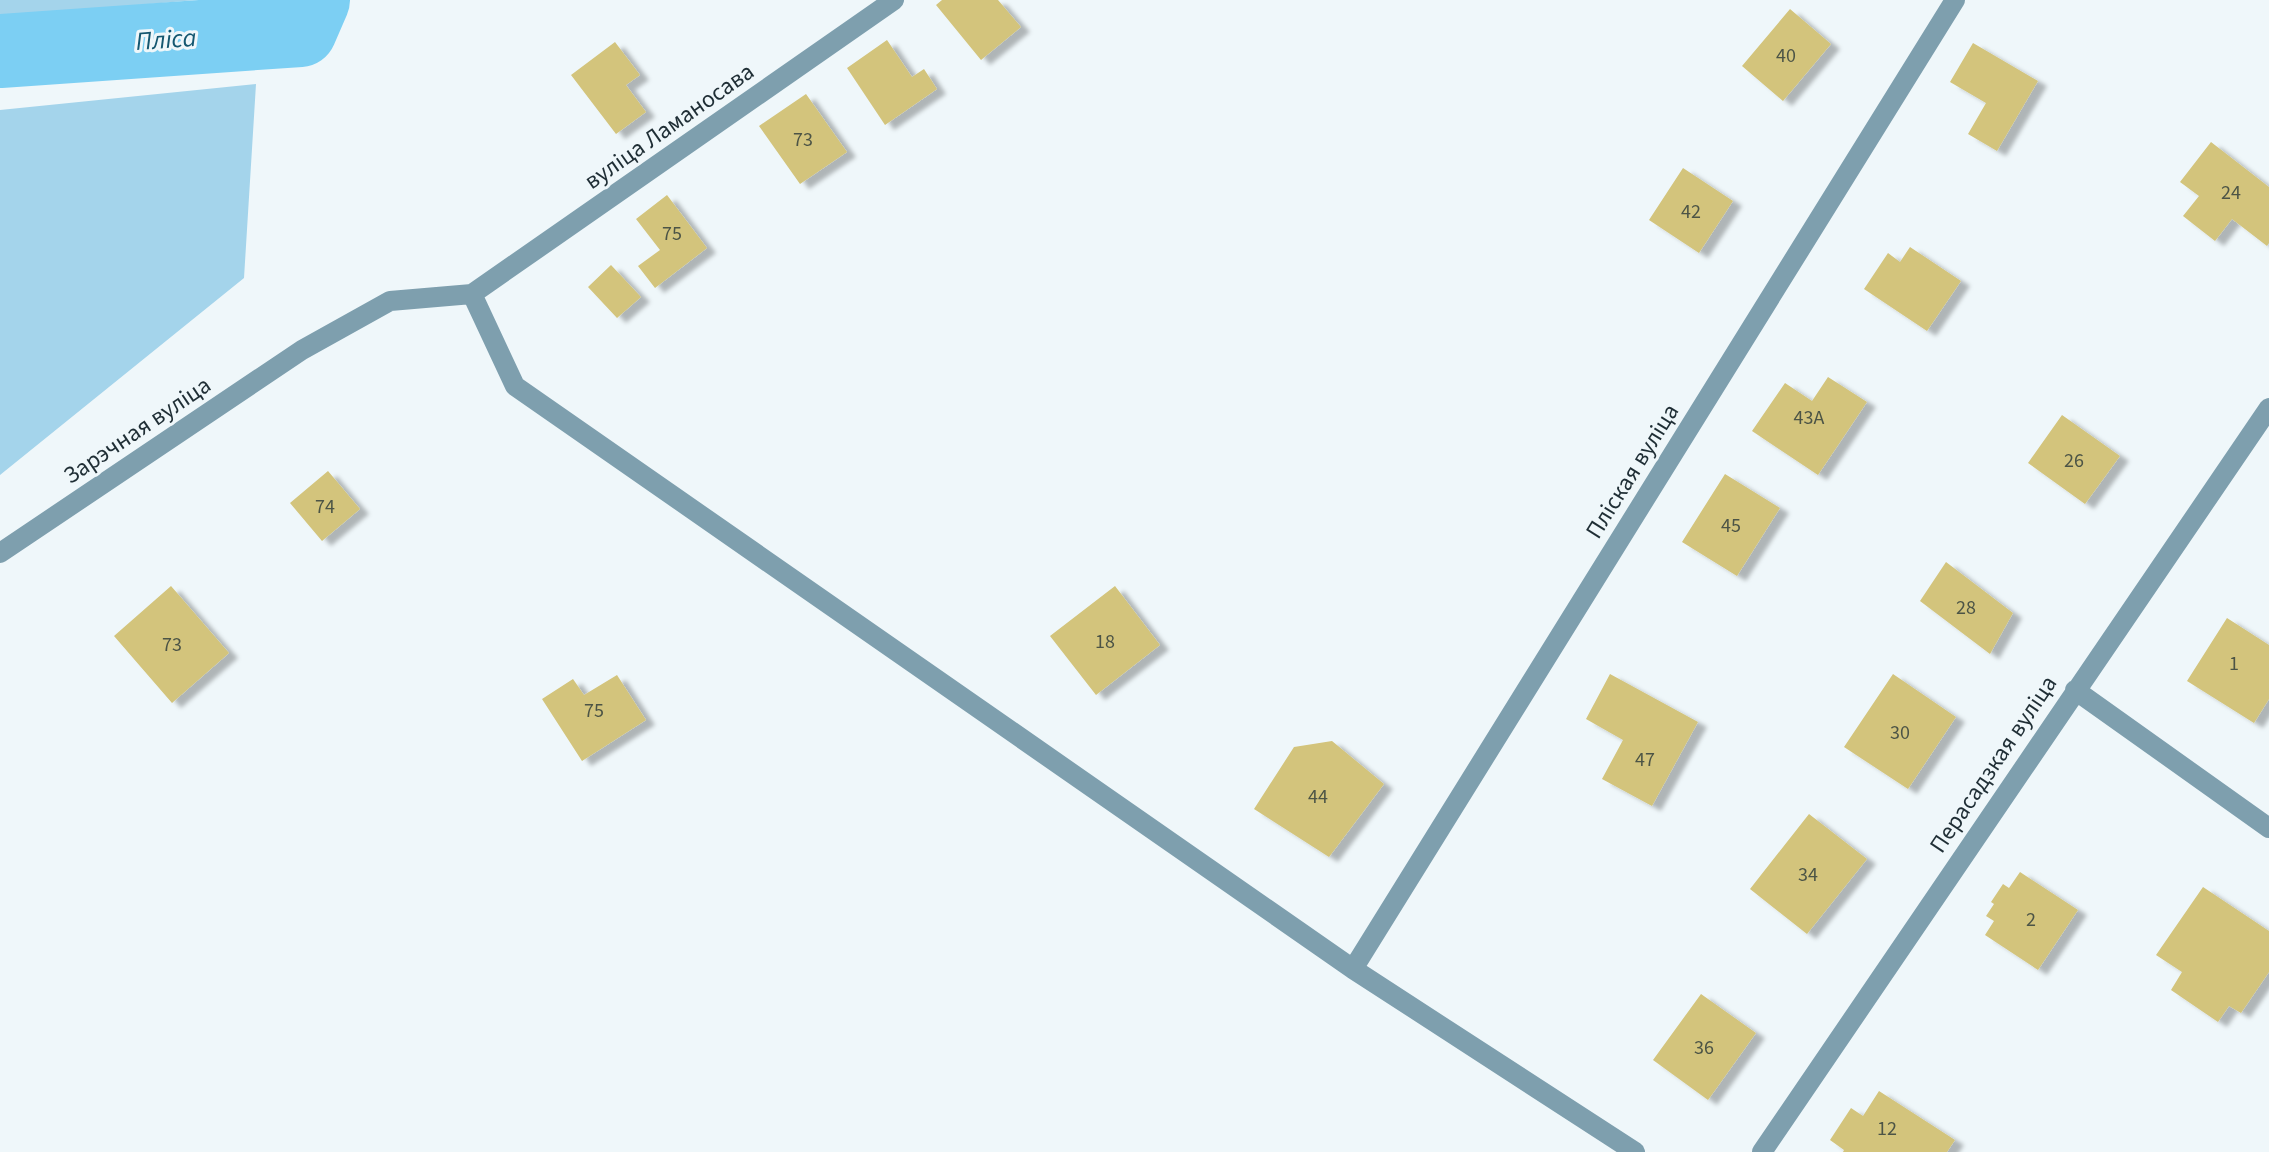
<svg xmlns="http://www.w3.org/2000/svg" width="2269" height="1152" font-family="'Source Sans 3',sans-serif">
  <defs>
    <filter id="shadow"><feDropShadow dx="9" dy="5" stdDeviation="2" flood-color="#0004"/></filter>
  </defs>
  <rect width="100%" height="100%" fill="#eff7fa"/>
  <path fill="#a4d4eb" d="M 0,0 L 196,0 L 0,17 Z
    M 256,84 L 244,278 L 0,475 L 0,110 Z"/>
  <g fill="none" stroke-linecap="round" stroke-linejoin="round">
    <path stroke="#7ccff3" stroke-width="74" d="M 0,51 L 300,30 L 313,0"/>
  </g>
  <path fill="#d3c47b" filter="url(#shadow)" d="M 942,0 L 998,0 L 1021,27 L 981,60 L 936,5 Z
    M 1790,9 L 1831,44 L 1783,101 L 1742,66 Z
    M 887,40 L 912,77 L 924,69 L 937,89 L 885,125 L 847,68 Z
    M 615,42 L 640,75 L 626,85 L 646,112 L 616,134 L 571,75 Z
    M 1973,43 L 2038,81 L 1997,151 L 1968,134 L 1986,103 L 1950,82 Z
    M 806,94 L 847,152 L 800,184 L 759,126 Z
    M 2211,142 L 2269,187 L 2269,243 L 2267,246 L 2232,219 L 2215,241 L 2183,216 L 2199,196 L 2180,182 Z
    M 1683,168 L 1733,201 L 1699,253 L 1649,220 Z
    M 667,195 L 707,248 L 655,288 L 638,266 L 660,250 L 636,219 Z
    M 1910,247 L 1961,281 L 1927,331 L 1864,289 L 1888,253 L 1900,262 Z
    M 611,265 L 641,297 L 617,318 L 588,287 Z
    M 1828,377 L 1867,402 L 1818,475 L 1752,431 L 1785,383 L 1812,401 Z
    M 2062,415 L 2120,456 L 2085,504 L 2028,463 Z
    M 328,471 L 360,509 L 322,541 L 290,503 Z
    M 1725,474 L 1780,508 L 1737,576 L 1682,542 Z
    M 1946,562 L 2013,613 L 1990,654 L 1920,601 Z
    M 171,586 L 229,653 L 172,703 L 114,636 Z
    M 1115,586 L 1160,645 L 1096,695 L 1050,636 Z
    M 2227,618 L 2269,645 L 2269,699 L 2254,723 L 2187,681 Z
    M 1610,674 L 1698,722 L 1652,806 L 1602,779 L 1623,740 L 1586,719 Z
    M 1893,674 L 1956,717 L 1908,789 L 1844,747 Z
    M 617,675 L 646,720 L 582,761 L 542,699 L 573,679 L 584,695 Z
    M 1332,741 L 1384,784 L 1329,857 L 1254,809 L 1294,747 Z
    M 1809,814 L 1867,859 L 1807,934 L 1750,889 Z
    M 2020,872 L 2078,910 L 2038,970 L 1985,935 L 1994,921 L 1986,916 L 1994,904 L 1991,902 L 2003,884 L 2009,888 Z
    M 2203,887 L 2269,931 L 2269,972 L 2241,1013 L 2229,1006 L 2218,1022 L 2171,990 L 2182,972 L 2156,955 Z
    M 1701,994 L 1756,1033 L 1708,1100 L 1653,1060 Z
    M 1879,1091 L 1955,1140 L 1947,1152 L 1843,1152 L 1844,1150 L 1830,1140 L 1851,1108 L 1863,1116 Z"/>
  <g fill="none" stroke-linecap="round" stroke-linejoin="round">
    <path stroke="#7e9fae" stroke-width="20" d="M 472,294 L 515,386 L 1353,969 L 1635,1152
      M 472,294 L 894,0
      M 0,553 L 302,350 L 390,301 L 472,294
      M 2075,690 L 2269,828
      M 1353,969 L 1955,0
      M 1762,1152 L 2269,408"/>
  </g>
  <g text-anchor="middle" stroke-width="6" stroke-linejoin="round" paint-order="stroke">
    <g font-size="20" fill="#4c5446">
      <text x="1786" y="62">40</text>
      <text x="803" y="146">73</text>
      <text x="2231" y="199">24</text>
      <text x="1691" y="218">42</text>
      <text x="672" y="240">75</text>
      <text x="1809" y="424">43А</text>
      <text x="2074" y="467">26</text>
      <text x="325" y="513">74</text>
      <text x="1731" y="532">45</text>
      <text x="1966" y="614">28</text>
      <text x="1105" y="648">18</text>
      <text x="172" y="651">73</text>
      <text x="2234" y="670">1</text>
      <text x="594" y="717">75</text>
      <text x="1900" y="739">30</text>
      <text x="1645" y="766">47</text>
      <text x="1318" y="803">44</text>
      <text x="1808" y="881">34</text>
      <text x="2031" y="926">2</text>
      <text x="1704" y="1054">36</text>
      <text x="1887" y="1135">12</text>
    </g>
    <g font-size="24" fill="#1f2e35" stroke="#eff7fa">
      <text transform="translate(669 126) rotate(-35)" y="8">вуліца Ламаносава</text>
      <text transform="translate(137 430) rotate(-34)" y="8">Зарэчная вуліца</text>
      <text transform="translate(1632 471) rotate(-58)" y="8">Пліская вуліца</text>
      <text transform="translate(1993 764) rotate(-56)" y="8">Перасадзкая вуліца</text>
    </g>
    <g font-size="26" font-style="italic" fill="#145770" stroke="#eff7fa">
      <text transform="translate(166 39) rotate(-4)" y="9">Пліса</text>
    </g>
  </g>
</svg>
